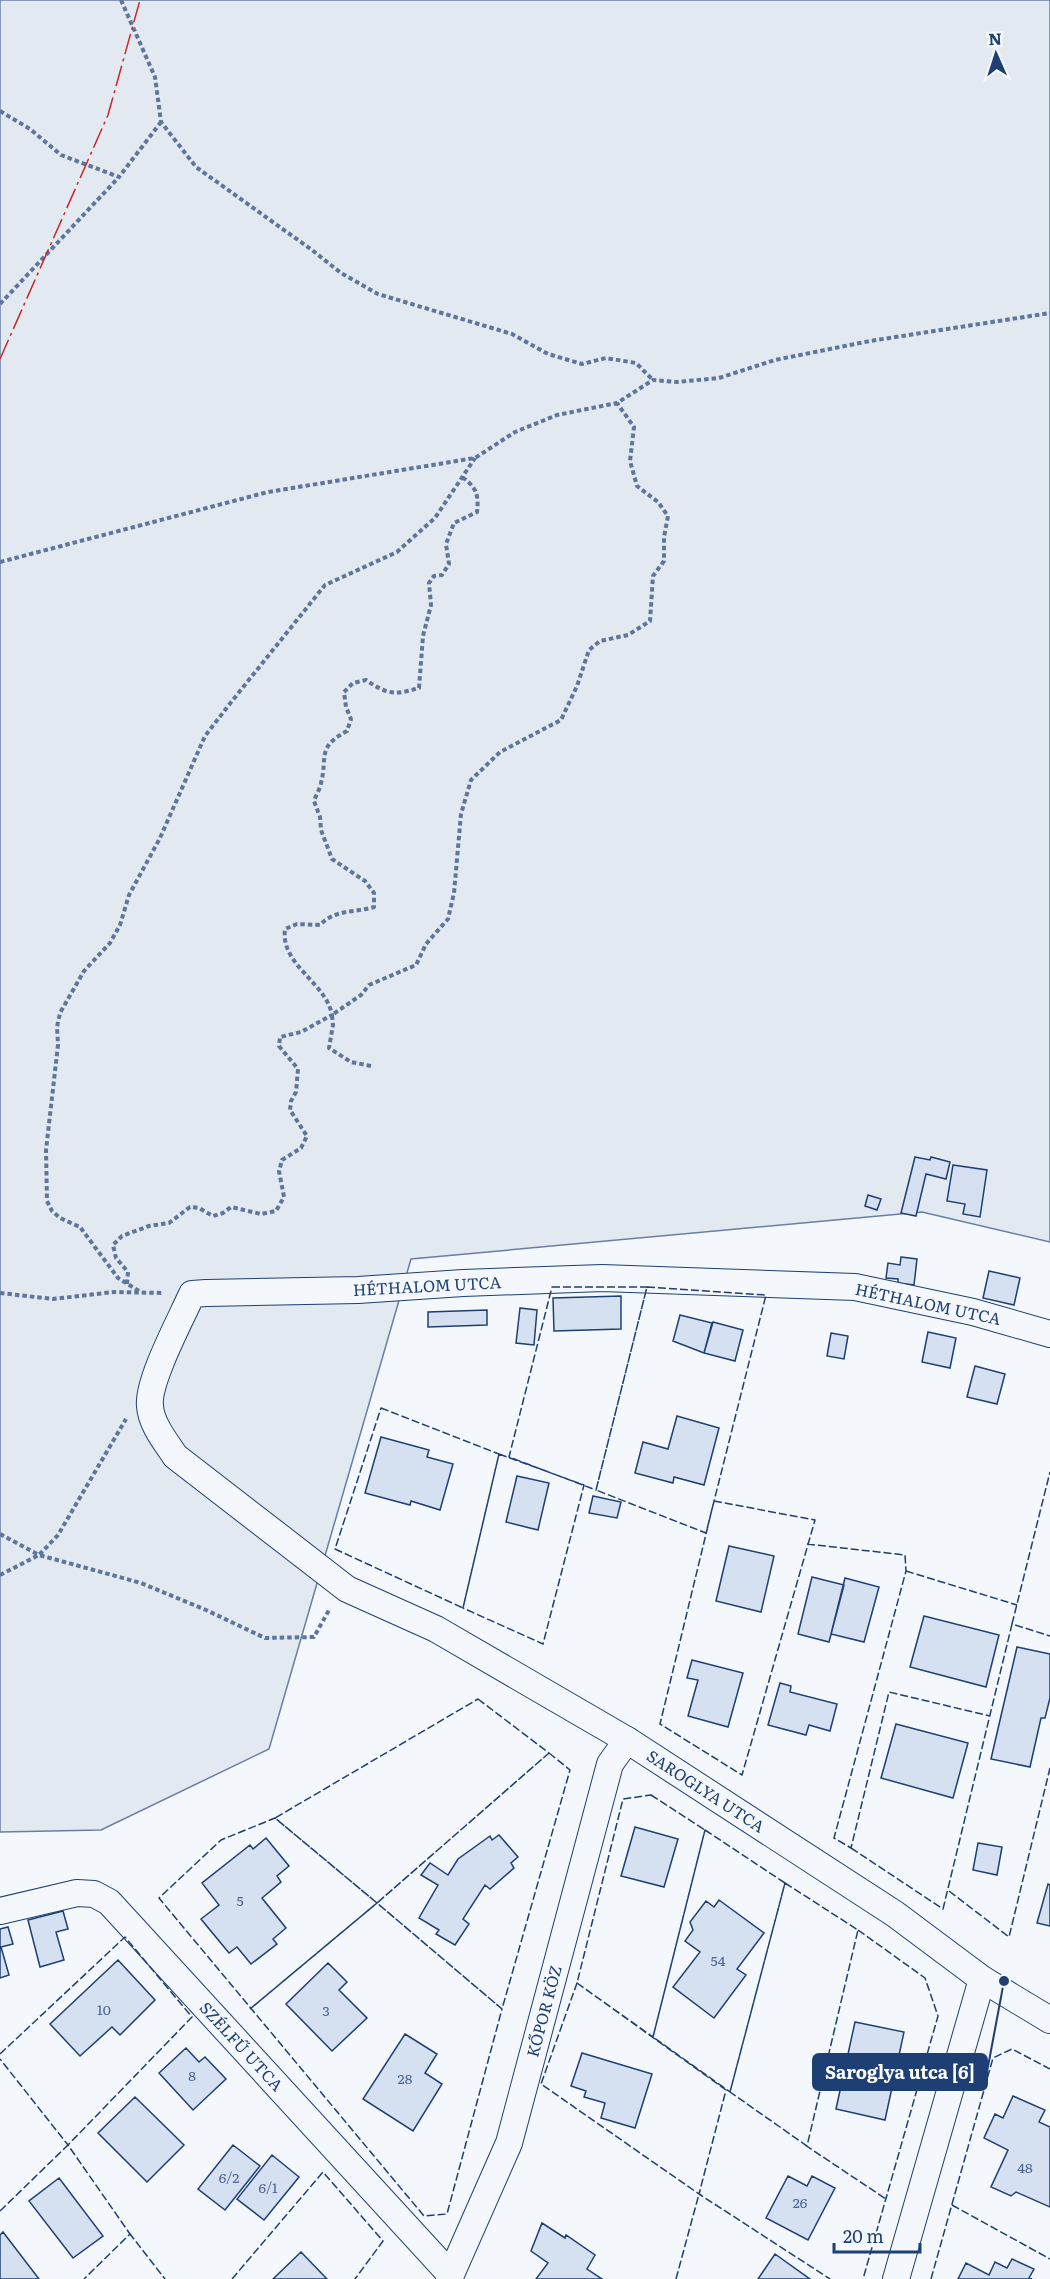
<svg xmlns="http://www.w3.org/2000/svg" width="1050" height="2279" font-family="Literata,serif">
  <rect width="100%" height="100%" fill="#f4f7fb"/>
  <path fill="#e3e9f0" stroke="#687fa3" stroke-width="1.5" d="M 0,0 L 1050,0 L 1050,1242 L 922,1212 L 411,1259 L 269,1749 L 101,1830 L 0,1832 Z"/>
  <path fill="#d5e0f0" stroke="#1d3f73" stroke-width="1.5" d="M 915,1157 L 930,1160 L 931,1157 L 950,1162 L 946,1179 L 926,1174 L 916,1216 L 901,1213 Z
    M 953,1165 L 987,1170 L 980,1217 L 963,1214 L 965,1204 L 947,1201 Z
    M 868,1195 L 881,1199 L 877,1210 L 865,1206 Z
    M 901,1257 L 917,1259 L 914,1285 L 898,1283 L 898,1279 L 886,1278 L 888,1263 L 900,1265 Z
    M 989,1271 L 1020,1278 L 1014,1305 L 983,1298 Z
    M 621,1296 L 621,1329 L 554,1331 L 553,1298 Z
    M 520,1308 L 537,1310 L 534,1345 L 516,1343 Z
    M 487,1310 L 487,1325 L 428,1327 L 428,1312 Z
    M 680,1315 L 712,1323 L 704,1353 L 673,1341 Z
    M 713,1322 L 743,1330 L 735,1361 L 704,1353 Z
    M 928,1332 L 956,1338 L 950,1368 L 922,1362 Z
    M 831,1333 L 848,1336 L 844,1359 L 827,1356 Z
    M 975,1366 L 1005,1374 L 997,1404 L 967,1397 Z
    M 677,1416 L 719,1428 L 704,1485 L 674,1477 L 673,1483 L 635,1473 L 643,1442 L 668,1449 Z
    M 381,1437 L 429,1450 L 427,1457 L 453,1464 L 440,1510 L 411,1501 L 410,1505 L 365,1493 Z
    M 517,1476 L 549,1483 L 538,1530 L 506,1522 Z
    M 593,1496 L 621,1502 L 617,1518 L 589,1513 Z
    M 729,1546 L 774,1556 L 761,1612 L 716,1601 Z
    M 812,1577 L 844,1585 L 829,1642 L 798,1634 Z
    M 845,1578 L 879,1587 L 864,1642 L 831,1634 Z
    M 924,1616 L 999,1635 L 986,1687 L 910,1667 Z
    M 1017,1647 L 1050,1654 L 1050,1698 L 1045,1718 L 1041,1718 L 1030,1767 L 991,1759 Z
    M 692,1660 L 743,1673 L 728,1727 L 688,1716 L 698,1680 L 687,1678 Z
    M 780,1683 L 791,1686 L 790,1692 L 837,1704 L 830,1731 L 809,1725 L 806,1735 L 768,1725 Z
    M 896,1724 L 968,1743 L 953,1798 L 881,1778 Z
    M 635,1827 L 678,1839 L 664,1887 L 621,1876 Z
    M 499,1835 L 518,1857 L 511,1863 L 514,1868 L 490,1889 L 485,1885 L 463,1919 L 469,1924 L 455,1945 L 436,1934 L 439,1930 L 419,1918 L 438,1885 L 421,1875 L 430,1863 L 448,1875 L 458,1859 L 490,1836 L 492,1840 Z
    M 266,1838 L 289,1866 L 277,1876 L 281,1882 L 262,1898 L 286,1928 L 273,1939 L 277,1944 L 251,1964 L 237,1947 L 229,1953 L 201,1919 L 219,1905 L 202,1883 L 250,1845 L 253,1849 Z
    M 978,1843 L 1002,1847 L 997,1875 L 973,1870 Z
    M 1048,1884 L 1050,1885 L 1050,1926 L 1037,1923 Z
    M 719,1900 L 764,1933 L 737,1969 L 746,1975 L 714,2018 L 673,1987 L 700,1952 L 685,1941 L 693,1930 L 690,1922 L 706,1901 L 714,1907 Z
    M 63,1911 L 68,1929 L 56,1932 L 64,1960 L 40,1967 L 28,1920 Z
    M 8,1927 L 13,1944 L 1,1947 L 9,1975 L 0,1978 L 0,1929 Z
    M 118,1960 L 155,2000 L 120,2035 L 112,2027 L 80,2056 L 50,2024 Z
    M 328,1963 L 347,1982 L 339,1990 L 367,2018 L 332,2051 L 286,2004 Z
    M 855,2022 L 904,2032 L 885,2120 L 836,2109 Z
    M 405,2034 L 437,2054 L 425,2073 L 442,2084 L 413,2131 L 363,2099 Z
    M 186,2048 L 199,2062 L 205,2057 L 226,2079 L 193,2110 L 159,2073 Z
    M 582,2053 L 652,2074 L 635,2128 L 601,2118 L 605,2103 L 584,2097 L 586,2091 L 571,2086 Z
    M 1013,2096 L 1045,2110 L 1039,2122 L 1050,2127 L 1050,2207 L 1016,2192 L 1011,2196 L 991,2187 L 1008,2150 L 984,2138 L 995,2114 L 1003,2118 Z
    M 135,2097 L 184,2145 L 147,2182 L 98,2133 Z
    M 233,2145 L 260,2166 L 225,2210 L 198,2189 Z
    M 272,2155 L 299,2177 L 264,2220 L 237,2199 Z
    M 788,2176 L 807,2186 L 812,2176 L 835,2188 L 808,2240 L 766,2218 Z
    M 59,2178 L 103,2236 L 73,2258 L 29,2201 Z
    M 542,2223 L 565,2238 L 566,2235 L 595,2255 L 587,2269 L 602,2279 L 536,2279 L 548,2263 L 531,2251 Z
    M 3,2232 L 39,2279 L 0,2279 L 0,2235 Z
    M 301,2252 L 327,2279 L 273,2279 Z
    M 775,2254 L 810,2279 L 758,2279 Z
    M 1012,2259 L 1034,2269 L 1029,2278 L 1032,2279 L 958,2279 L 966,2263 L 989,2275 L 995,2262 L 1007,2268 Z"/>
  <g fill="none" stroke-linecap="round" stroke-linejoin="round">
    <g stroke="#1d3f73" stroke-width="28">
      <g id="street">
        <path id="s1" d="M 1050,1334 L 973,1312 L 855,1287 L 602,1278 L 463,1283 L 358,1290 L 206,1293 L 192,1294 C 181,1319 147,1382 150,1406 C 151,1424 166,1442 175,1456 L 347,1589 L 436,1629 L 627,1740 L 895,1914 L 982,1979 L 1050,2020"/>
        <path id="s2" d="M 0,1911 L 77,1893 L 94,1894 L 109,1902 L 450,2274"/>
        <path id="s3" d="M 449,2279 L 509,2143 L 610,1764 L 627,1740"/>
        <path d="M 896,2279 L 982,1979"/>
      </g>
    </g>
    <path stroke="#5e769c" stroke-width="4" stroke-dasharray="4.5 3" stroke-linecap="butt" d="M 121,0 L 155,77 L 161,122 L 196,167 L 312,250 L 341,273 L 378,294 L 512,334 L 548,354 L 582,364 L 606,358 L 636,363 L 653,380
      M 0,111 L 30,129 L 61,155 L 119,177 L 161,122
      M 0,304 L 119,177
      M 0,562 L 268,492 L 475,458 L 515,432 L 557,415 L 617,403 L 653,380 L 677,382 L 719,378 L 775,360 L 870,341 L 1050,313
      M 371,1066 L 351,1062 L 329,1048 L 333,1025 L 332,1015 L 361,995 L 369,985 L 416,965 L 426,944 L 448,919 L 454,893 L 461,814 L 471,780 L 500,752 L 561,720 L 577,686 L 589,650 L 600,641 L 628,635 L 650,621 L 653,576 L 664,561 L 664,537 L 668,516 L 658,502 L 637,486 L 630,461 L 634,427 L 617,403
      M 127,1284 L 128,1272 L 116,1258 L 113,1245 L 122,1236 L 149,1226 L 169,1223 L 190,1207 L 199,1208 L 213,1216 L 223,1213 L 231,1207 L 261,1214 L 276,1211 L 284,1197 L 279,1171 L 282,1160 L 301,1148 L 307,1136 L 290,1110 L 291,1101 L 296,1092 L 298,1069 L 279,1046 L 280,1037 L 301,1032 L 332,1015 C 326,982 280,965 285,929 L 297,924 L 320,925 C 335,909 354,913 374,907 L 374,893 L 365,881 L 332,859 L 321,830 L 320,817 L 314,801 C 316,795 320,789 321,783 C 328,756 316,748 347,731 L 351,719 L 346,707 L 344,692 L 353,683 L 366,680 C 388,695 395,695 419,688 L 423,636 L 431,605 L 429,583 L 434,576 L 442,575 L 449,564 L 446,544 L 454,523 L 477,512 C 479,494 476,487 462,477
      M 139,1291 L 118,1278 L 80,1227 L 60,1218 L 52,1211 L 47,1201 L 46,1150 L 58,1045 L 57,1027 L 60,1013 L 84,971 L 110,943 L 120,925 L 129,895 L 160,838 L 205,736 L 232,701 L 325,585 L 397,552 L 435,518 L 475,458
      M 0,1293 L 53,1299 L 114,1292 L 164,1293
      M 0,1534 L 39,1555 L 58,1535 L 126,1419
      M 0,1575 L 39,1555 L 141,1583 L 206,1610 L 265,1638 L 314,1637 L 329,1610"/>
    <use href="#street" stroke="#f4f7fb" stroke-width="26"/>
    <path stroke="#1d3f73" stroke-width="1.5" stroke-dasharray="8 3" stroke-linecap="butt" d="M 552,1287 L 647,1287 L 596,1490 L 509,1457 Z
      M 647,1287 L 766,1295 L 706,1533 L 596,1490 Z
      M 381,1408 L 499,1454 L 463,1608 L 335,1549 Z
      M 499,1454 L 584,1485 L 543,1644 L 463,1608 Z
      M 714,1501 L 815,1520 L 742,1775 L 660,1724 Z
      M 807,1544 L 905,1555 L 906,1571 L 834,1838 L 851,1848 L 889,1692 L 990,1716
      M 906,1571 L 1017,1605
      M 1012,1624 L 1050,1472
      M 478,1699 L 549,1753 L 377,1903 L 275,1818 Z
      M 549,1753 L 570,1770 L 502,2009 L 377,1903 Z
      M 651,1795 L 705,1830 L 653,2037 L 577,1983 L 623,1799 Z
      M 705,1830 L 785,1883 L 730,2092 L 653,2037 Z
      M 851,1848 L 943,1909 L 1012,1624 L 1050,1636
      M 785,1883 L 858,1930 L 807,2146 L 730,2092 Z
      M 949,1891 L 1009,1937 L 1050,1768
      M 858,1930 L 925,1978 L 938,2016 L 863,2279
      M 577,1983 L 726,2090 L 699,2194 L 541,2084 Z
      M 250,2009 L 377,1903 L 275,1818 L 221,1840 L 159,1898 L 424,2216 L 447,2214 L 502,2009 L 377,1903 L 250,2009
      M 0,2054 L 125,1937 L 192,2017 L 68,2145 L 0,2059
      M 805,2145 L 886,2199
      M 700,2191 L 699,2194 L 830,2279
      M 952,2205 L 1050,2259
      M 0,2211 L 68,2145 L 130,2234 L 84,2279
      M 129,2235 L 130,2234 L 165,2279
      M 232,2279 L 323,2172 L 383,2241 L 355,2279
      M 676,2279 L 699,2194 L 701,2195
      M 931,2279 L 993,2058 L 1012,2049 L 1050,2069"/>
    <path stroke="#c62828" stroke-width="1.5" stroke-dasharray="21 4.5 3 4.5" stroke-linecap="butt" d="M 0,359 L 108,115 L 140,0"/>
  </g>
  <g text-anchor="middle" stroke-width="4.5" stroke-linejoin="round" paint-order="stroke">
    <g font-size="14" fill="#4b6792">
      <text x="240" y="1906">5</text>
      <text x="718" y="1966">54</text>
      <text x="104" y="2015">10</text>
      <text x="326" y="2016">3</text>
      <text x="192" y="2081">8</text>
      <text x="405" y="2084">28</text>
      <text x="1025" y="2173">48</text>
      <text x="229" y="2183">6/2</text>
      <text x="268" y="2193">6/1</text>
      <text x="800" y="2208">26</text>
    </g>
    <g font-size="16" fill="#1d3f73" stroke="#f4f7fb">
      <text transform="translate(427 1286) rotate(-3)" y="6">HÉTHALOM UTCA</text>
      <text transform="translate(928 1304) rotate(12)" y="6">HÉTHALOM UTCA</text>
      <text dy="6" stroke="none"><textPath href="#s1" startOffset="1671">SAROGLYA UTCA</textPath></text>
      <text dy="6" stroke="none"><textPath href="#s3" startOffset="285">KŐPOR KÖZ</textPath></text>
      <text dy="6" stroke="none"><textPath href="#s2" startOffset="309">SZÉLFŰ UTCA</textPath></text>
    </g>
  </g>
  <path fill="none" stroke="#1d3f73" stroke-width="2" d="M1004 1981L987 2072"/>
  <circle fill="#1d3f73" stroke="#f4f7fb" stroke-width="2" cx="1004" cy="1981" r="6"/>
  <rect fill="#1d3f73" stroke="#1d3f73" stroke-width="2" x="813" y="2054" width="174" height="36" rx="6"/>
  <g font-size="18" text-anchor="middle" font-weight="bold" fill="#fff">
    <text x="900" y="2079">Saroglya utca [6]</text>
  </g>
  <g transform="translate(996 54) rotate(357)" stroke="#f4f7fb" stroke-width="4.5" paint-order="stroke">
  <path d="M0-4.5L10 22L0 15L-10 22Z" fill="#1d3f73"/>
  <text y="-9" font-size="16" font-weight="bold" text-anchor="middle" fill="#1d3f73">N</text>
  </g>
  <path d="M834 2243v9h86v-9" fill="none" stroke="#1d3f73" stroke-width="3"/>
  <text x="843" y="2243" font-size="18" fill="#1d3f73" stroke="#f4f7fb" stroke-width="4.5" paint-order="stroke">20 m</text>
</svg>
